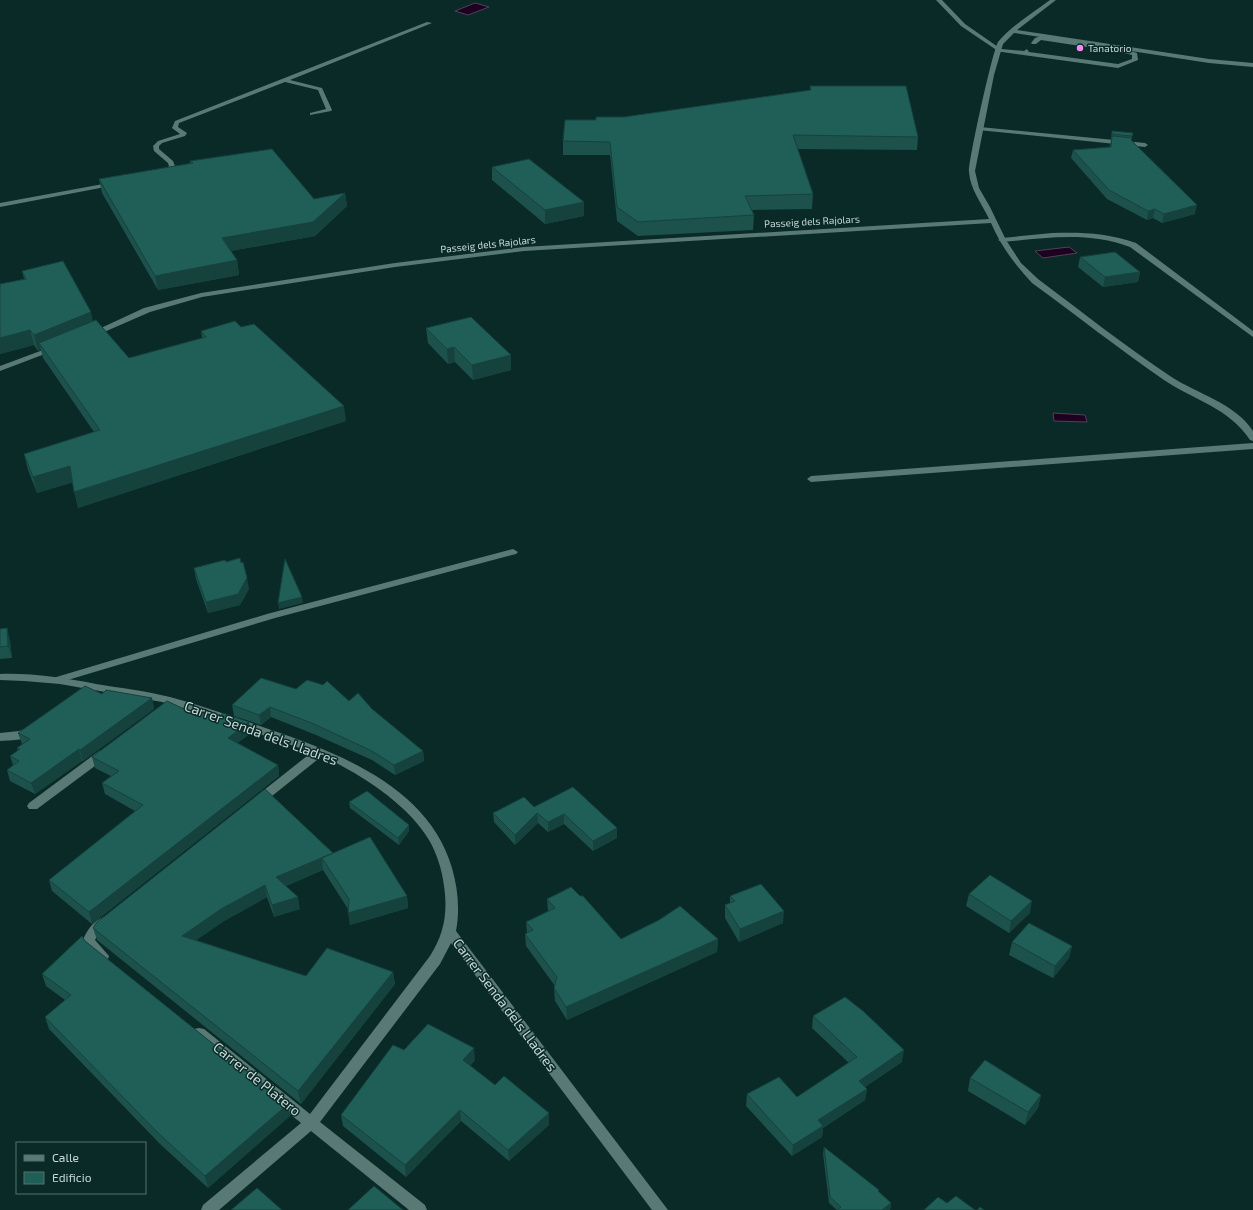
<svg xmlns="http://www.w3.org/2000/svg" width="1253" height="1210" font-family="'Exo 2',sans-serif">
  <rect width="100%" height="100%" fill="#0a2a27"/>
  <path fill="#1e0021" stroke="#514157" d="M 475,3 L 489,7 L 468,15 L 455,11 Z
    M 1069,247 L 1077,253 L 1043,258 L 1035,251 Z
    M 1053,413 L 1085,415 L 1087,422 L 1054,421 Z"/>
  <g fill="none" stroke-linecap="round" stroke-linejoin="round">
    <path fill="#597975" fill-rule="evenodd" d="M 936,0 L 942,0 L 965,24 L 1001,49 L 1024,51 L 1027,49 L 1029,52 L 1118,64 L 1132,59 L 1132,55 L 1120,52 L 1041,40 L 1036,44 L 1032,44 L 1031,43 L 1035,38 L 1041,36 L 1121,48 L 1137,53 L 1138,60 L 1118,68 L 995,51 L 995,49 L 961,26 Z
      M 427,22 L 432,23 L 290,80 L 322,88 L 332,110 L 331,111 L 310,115 L 310,113 L 326,109 L 318,90 L 285,82 L 179,123 L 178,127 L 187,133 L 185,136 L 162,143 L 159,146 L 159,149 L 173,161 L 175,166 L 170,172 L 161,176 L 158,174 L 166,170 L 169,166 L 168,163 L 154,151 L 153,146 L 158,141 L 180,134 L 172,128 L 175,121 Z
      M 980,127 L 1145,143 L 1148,145 L 1145,147 L 978,130 L 978,128 Z
      M 114,182 L 116,183 L 116,185 L 0,207 L 0,203 Z
      M 1052,233 C 1081,232 1108,233 1136,243 L 1253,331 L 1253,337 L 1130,247 C 1089,231 1045,238 1002,242 L 998,240 L 1002,238 Z
      M 1253,443 L 1253,449 L 811,482 L 807,479 L 811,476 Z
      M 513,549 L 518,552 L 516,554 L 275,618 L 61,682 L 57,683 L 52,680 L 53,678 L 267,614 Z
      M 31,727 L 35,728 L 37,731 C 29,741 11,740 0,741 L 0,733 L 19,731 Z"/>
    <path fill="#597975" fill-rule="evenodd" d="M 1050,0 L 1056,0 L 1017,30 L 1209,59 L 1253,63 L 1253,67 L 1209,63 L 1014,33 L 1003,44 L 994,75 L 975,171 L 979,188 L 990,207 L 1006,240 L 1021,263 L 1038,279 C 1082,312 1125,346 1170,376 C 1197,394 1235,403 1253,431 L 1253,441 L 1250,440 C 1228,407 1195,401 1164,380 C 1119,349 1076,315 1032,283 C 1015,265 1001,246 991,223 L 524,251 L 395,267 L 202,297 L 150,312 L 95,336 L 89,336 L 88,334 L 144,308 L 201,293 L 395,263 L 524,247 L 989,219 C 982,204 970,189 969,172 C 968,162 993,49 998,42 C 1010,27 1034,12 1050,0 Z
      M 51,347 L 54,347 L 58,349 L 0,371 L 0,366 Z
      M 0,674 C 33,673 64,678 96,684 C 121,688 146,691 170,697 C 196,704 222,713 248,722 C 325,748 427,781 452,868 C 458,889 460,910 456,931 L 668,1210 L 652,1210 L 451,943 L 440,964 L 320,1122 L 425,1205 L 427,1210 L 409,1210 L 311,1131 L 219,1210 L 201,1210 L 203,1205 L 301,1123 L 194,1037 L 192,1033 L 194,1029 L 199,1028 L 204,1029 L 310,1114 L 430,956 C 444,934 448,913 444,886 C 442,870 437,854 429,840 C 408,804 359,773 322,756 L 262,804 L 254,804 L 252,801 L 254,798 L 312,752 L 311,752 L 208,716 L 162,702 L 60,684 L 24,681 L 0,680 Z
      M 103,750 L 107,751 L 109,754 L 107,757 L 37,809 L 29,809 L 27,806 L 29,803 L 99,751 Z
      M 104,917 L 108,919 L 110,922 L 98,934 L 95,940 L 109,956 L 108,959 C 96,963 88,949 83,940 C 87,930 93,921 104,917 Z"/>
  </g>
  <path fill="#1c514c" d="M 810,86 L 918,137 L 917,150 L 797,149 L 813,194 L 812,209 L 752,210 L 754,215 L 753,230 L 638,236 L 617,221 L 610,155 L 563,155 L 563,141 L 596,120 L 624,117 L 810,90 Z
    M 1112,131 L 1133,133 L 1131,140 L 1195,214 L 1162,223 L 1153,218 L 1147,220 L 1107,199 L 1071,158 L 1073,150 L 1110,147 Z
    M 190,161 L 314,199 L 345,193 L 347,206 L 315,236 L 231,251 L 237,260 L 239,275 L 158,290 L 102,193 L 99,179 L 190,164 Z
    M 492,167 L 584,202 L 584,216 L 545,224 L 492,180 Z
    M 1080,257 L 1140,272 L 1138,282 L 1103,287 L 1078,267 Z
    M 22,271 L 93,321 L 129,358 L 202,338 L 201,331 L 346,421 L 78,508 L 73,482 L 37,493 L 28,470 L 24,454 L 94,432 L 43,358 L 41,350 L 38,351 L 34,345 L 0,354 L 0,284 L 24,279 Z
    M 426,328 L 511,355 L 511,370 L 473,380 L 455,362 L 448,364 L 428,343 Z
    M 194,568 L 249,589 L 240,605 L 208,613 L 196,579 Z
    M 0,629 L 10,640 L 12,658 L 0,659 Z
    M 296,689 L 349,701 L 372,709 L 423,751 L 424,761 L 395,775 L 372,760 L 316,735 L 271,717 L 261,725 L 234,716 L 232,705 Z
    M 102,694 L 152,698 L 154,709 L 83,761 L 82,761 L 35,794 L 10,781 L 7,770 L 13,765 L 10,756 L 18,751 L 17,748 L 22,744 L 18,733 Z
    M 199,716 L 218,718 L 249,722 L 251,733 L 237,743 L 278,765 L 279,776 L 92,924 L 52,891 L 49,880 L 135,811 L 105,794 L 102,783 L 111,776 L 95,768 L 92,757 Z
    M 573,787 L 617,828 L 617,838 L 593,851 L 564,824 L 548,832 L 538,823 L 515,845 L 494,822 L 493,813 L 534,807 Z
    M 349,802 L 409,825 L 409,831 L 399,845 L 350,808 Z
    M 333,853 L 407,896 L 408,908 L 350,925 L 348,909 L 323,870 L 286,886 L 300,909 L 274,917 L 267,897 L 224,921 L 196,940 L 306,976 L 393,972 L 395,984 L 301,1104 L 97,940 L 93,928 Z
    M 969,894 L 1030,913 L 1009,933 L 966,906 Z
    M 730,896 L 783,923 L 739,942 L 725,918 L 725,905 L 730,903 Z
    M 547,899 L 621,939 L 718,939 L 717,952 L 567,1020 L 555,1001 L 554,988 L 555,986 L 526,946 L 525,934 L 527,933 L 526,922 L 548,912 Z
    M 85,941 L 288,1104 L 290,1116 L 208,1188 L 160,1144 L 49,1029 L 45,1017 L 65,1000 L 46,986 L 42,974 Z
    M 1012,942 L 1072,946 L 1069,958 L 1053,978 L 1009,955 Z
    M 813,1016 L 902,1062 L 865,1087 L 867,1089 L 865,1100 L 823,1128 L 822,1137 L 792,1156 L 746,1106 L 747,1094 L 797,1097 L 849,1063 L 812,1028 Z
    M 404,1050 L 475,1060 L 470,1066 L 495,1085 L 549,1113 L 549,1125 L 509,1161 L 461,1121 L 406,1177 L 343,1126 L 341,1115 Z
    M 970,1078 L 1041,1095 L 1038,1108 L 1025,1125 L 968,1091 Z
    M 824,1147 L 879,1192 L 891,1203 L 890,1210 L 837,1210 L 829,1203 L 823,1154 Z"/>
  <path fill="#16423e" d="M 345,193 L 347,206 L 315,236 L 224,252 L 222,238 Z
    M 584,202 L 584,216 L 545,224 L 545,210 Z
    M 1197,205 L 1195,214 L 1162,223 L 1164,214 Z
    M 1155,209 L 1153,218 L 1147,220 L 1148,211 Z
    M 237,260 L 239,275 L 158,290 L 155,276 Z
    M 1140,272 L 1138,282 L 1103,287 L 1105,277 Z
    M 91,312 L 94,327 L 39,343 L 41,349 L 38,351 L 34,335 Z
    M 30,330 L 34,345 L 0,354 L 0,338 Z
    M 454,347 L 455,362 L 448,364 L 447,349 Z
    M 511,355 L 511,370 L 473,380 L 472,365 Z
    M 344,406 L 346,421 L 78,508 L 74,492 Z
    M 70,466 L 74,482 L 37,493 L 33,477 Z
    M 247,578 L 249,589 L 240,605 L 208,613 L 206,602 Z
    M 302,597 L 303,603 L 279,609 L 278,603 Z
    M 7,628 L 10,640 L 12,658 L 8,646 Z
    M 152,698 L 154,709 L 83,761 L 80,750 Z
    M 270,707 L 271,717 L 261,725 L 259,715 Z
    M 249,722 L 251,733 L 230,749 L 228,738 Z
    M 79,749 L 82,761 L 35,794 L 31,783 Z
    M 423,751 L 424,761 L 395,775 L 394,765 Z
    M 278,765 L 279,776 L 92,924 L 89,912 Z
    M 537,813 L 538,823 L 515,845 L 515,835 Z
    M 564,814 L 564,824 L 548,832 L 548,822 Z
    M 409,825 L 409,831 L 399,845 L 398,838 Z
    M 617,828 L 617,838 L 593,851 L 593,841 Z
    M 322,858 L 323,870 L 278,889 L 276,877 Z
    M 265,885 L 267,897 L 224,921 L 185,948 L 182,936 L 221,909 Z
    M 407,896 L 408,908 L 350,925 L 348,913 Z
    M 298,897 L 300,909 L 274,917 L 272,905 Z
    M 1032,901 L 1030,913 L 1009,933 L 1011,921 Z
    M 784,911 L 783,923 L 739,942 L 740,929 Z
    M 718,939 L 717,952 L 567,1020 L 566,1007 Z
    M 1072,946 L 1069,958 L 1053,978 L 1055,966 Z
    M 393,972 L 395,984 L 301,1104 L 298,1091 Z
    M 474,1048 L 475,1060 L 464,1072 L 463,1060 Z
    M 904,1050 L 902,1062 L 857,1092 L 859,1081 Z
    M 867,1089 L 865,1100 L 823,1128 L 822,1137 L 792,1156 L 793,1145 L 818,1120 Z
    M 1041,1095 L 1038,1108 L 1025,1125 L 1028,1112 Z
    M 288,1104 L 290,1116 L 208,1188 L 205,1176 Z
    M 460,1110 L 461,1121 L 406,1177 L 405,1165 Z
    M 549,1113 L 549,1125 L 509,1161 L 508,1150 Z
    M 891,1203 L 890,1210 L 882,1210 Z"/>
  <path fill="#205e58" stroke="#16423e" d="M 810,86 L 906,86 L 918,137 L 793,135 L 813,194 L 745,196 L 754,215 L 638,222 L 617,207 L 610,142 L 563,141 L 565,120 L 596,120 L 596,117 L 624,117 L 811,90 Z
    M 1112,131 L 1133,133 L 1132,136 L 1112,134 Z
    M 1112,136 L 1132,138 L 1131,140 L 1197,205 L 1164,214 L 1155,209 L 1148,211 L 1109,190 L 1073,150 L 1111,147 Z
    M 272,149 L 314,199 L 345,193 L 313,222 L 222,238 L 237,260 L 155,276 L 99,179 L 193,163 L 190,161 Z
    M 529,159 L 584,202 L 545,210 L 492,167 Z
    M 1115,252 L 1140,272 L 1105,277 L 1080,257 Z
    M 63,261 L 91,312 L 34,335 L 30,330 L 0,338 L 0,284 L 26,279 L 22,271 Z
    M 471,317 L 511,355 L 472,365 L 454,347 L 447,349 L 426,328 Z
    M 96,320 L 129,358 L 206,337 L 201,331 L 235,321 L 241,327 L 254,324 L 344,406 L 74,492 L 70,466 L 33,477 L 24,454 L 100,430 L 39,343 Z
    M 240,558 L 241,563 L 243,562 L 247,578 L 238,594 L 206,602 L 194,568 L 225,560 L 226,562 Z
    M 285,559 L 302,597 L 278,603 Z
    M 7,628 L 8,646 L 0,647 L 0,629 Z
    M 261,678 L 296,689 L 307,680 L 323,685 L 327,681 L 349,701 L 358,693 L 372,709 L 423,751 L 394,765 L 370,750 L 314,724 L 270,707 L 259,715 L 232,705 Z
    M 85,686 L 102,694 L 106,690 L 152,698 L 80,750 L 79,749 L 31,783 L 7,770 L 19,761 L 10,756 L 20,749 L 17,748 L 30,739 L 18,733 Z
    M 167,701 L 199,716 L 203,713 L 218,718 L 223,713 L 249,722 L 228,738 L 278,765 L 89,912 L 49,880 L 143,805 L 102,783 L 119,771 L 92,757 Z
    M 573,787 L 617,828 L 593,841 L 564,814 L 548,822 L 537,813 L 515,835 L 493,813 L 524,797 L 534,807 Z
    M 265,789 L 333,853 L 276,877 L 298,897 L 272,905 L 265,885 L 221,909 L 182,936 L 306,976 L 327,948 L 393,972 L 298,1091 L 93,928 L 96,923 Z
    M 367,791 L 409,825 L 398,838 L 349,802 Z
    M 370,837 L 407,896 L 348,913 L 349,899 L 322,858 Z
    M 990,875 L 1032,901 L 1011,921 L 969,894 Z
    M 761,884 L 784,911 L 740,929 L 725,905 L 735,901 L 730,896 Z
    M 571,887 L 580,896 L 583,896 L 621,939 L 659,920 L 680,906 L 718,939 L 566,1007 L 554,988 L 557,977 L 525,934 L 533,930 L 526,922 L 555,908 L 547,899 Z
    M 1029,923 L 1072,946 L 1055,966 L 1012,942 Z
    M 82,936 L 85,941 L 288,1104 L 205,1176 L 157,1132 L 45,1017 L 71,995 L 42,974 Z
    M 845,997 L 863,1011 L 904,1050 L 859,1081 L 867,1089 L 818,1120 L 823,1126 L 793,1145 L 747,1094 L 779,1077 L 797,1097 L 857,1057 L 813,1016 Z
    M 428,1024 L 474,1048 L 463,1060 L 495,1085 L 504,1076 L 549,1113 L 508,1150 L 460,1110 L 405,1165 L 341,1115 L 393,1045 L 404,1050 Z
    M 985,1060 L 1041,1095 L 1028,1112 L 970,1078 Z
    M 824,1147 L 879,1190 L 878,1191 L 891,1203 L 882,1210 L 837,1210 L 841,1207 L 830,1197 Z
    M 374,1186 L 403,1210 L 348,1210 Z
    M 257,1188 L 282,1210 L 231,1210 Z
    M 956,1196 L 975,1210 L 924,1210 L 938,1197 L 947,1203 Z
    M 980,1207 L 984,1210 L 977,1210 Z"/>
  <circle fill="#f08bf5" stroke="#0a2a27" stroke-width="1.5" cx="1080" cy="48" r="4"/>
  <g text-anchor="middle" stroke-width="3" stroke-linejoin="round" paint-order="stroke">
    <g font-size="10" fill="#c7d8d6" stroke="#0a2a27" text-anchor="start">
      <text x="1088" y="52">Tanatorio</text>
    </g>
    <g font-size="10" fill="#c7d8d6" stroke="#0a2a27">
      <text transform="translate(812 221) rotate(-3)" y="4">Passeig dels Rajolars</text>
      <text transform="translate(488 244) rotate(-6)" y="4">Passeig dels Rajolars</text>
    </g>
    <g font-size="14" fill="#c7d8d6" stroke="#0a2a27">
      <text transform="translate(261 733) rotate(20)" y="5">Carrer Senda dels Lladres</text>
      <text transform="translate(505 1005) rotate(53)" y="5">Carrer Senda dels Lladres</text>
      <text transform="translate(257 1079) rotate(39)" y="5">Carrer de Platero</text>
    </g>
  </g>
  <rect x="16" y="1142" width="130" height="52" fill="#0a2a27" stroke="#56706d"/>
  <rect x="24" y="1155" width="20" height="6" fill="#597975" stroke="#56706d"/>
  <text x="52" y="1162" font-size="12" fill="#c7d8d6">Calle</text>
  <rect x="24" y="1172" width="20" height="12" fill="#205e58" stroke="#56706d"/>
  <text x="52" y="1182" font-size="12" fill="#c7d8d6">Edificio</text>
</svg>
